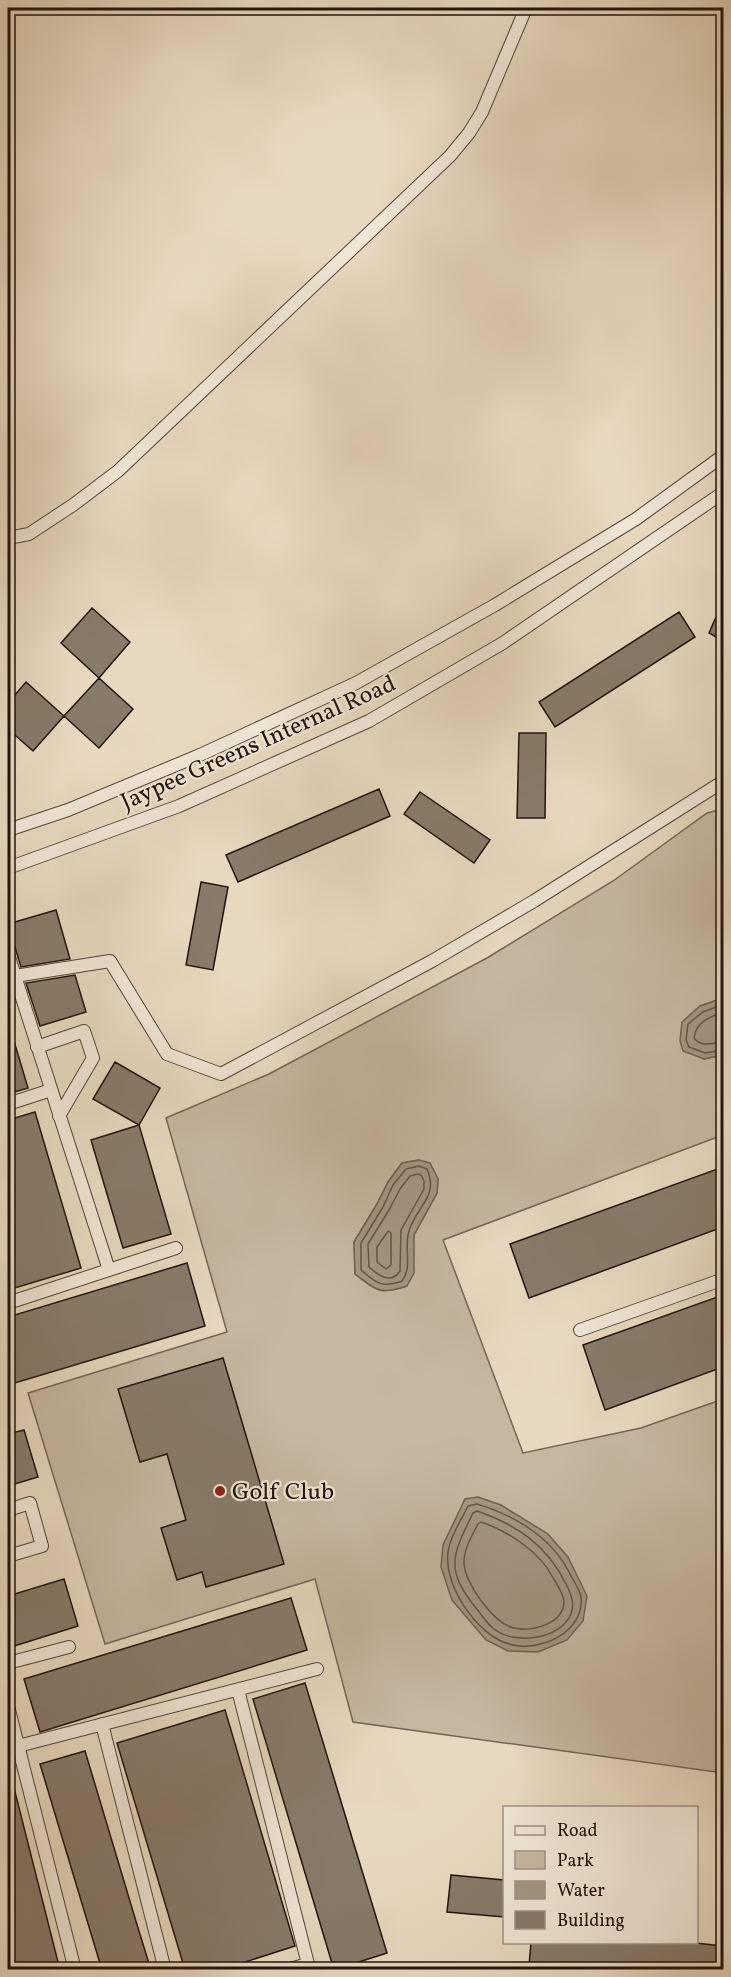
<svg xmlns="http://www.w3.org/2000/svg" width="731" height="1977" font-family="Vollkorn,serif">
  <rect width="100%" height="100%" fill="#e7d9c0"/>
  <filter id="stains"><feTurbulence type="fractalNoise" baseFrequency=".00333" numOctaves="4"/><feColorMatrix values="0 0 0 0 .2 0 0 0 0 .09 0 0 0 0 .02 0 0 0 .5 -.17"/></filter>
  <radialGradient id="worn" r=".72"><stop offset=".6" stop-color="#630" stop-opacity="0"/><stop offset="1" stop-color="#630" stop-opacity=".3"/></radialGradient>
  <path fill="#c5b8a2" stroke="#726658" stroke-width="1.5" fill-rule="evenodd" d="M 723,809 L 723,998 L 700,1006 L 704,1059 L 723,1055 L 723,1135 L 443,1240 L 523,1453 L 641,1428 L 723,1399 L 723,1773 L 353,1722 L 315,1579 L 105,1644 L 28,1393 L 227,1332 L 166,1118 L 269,1074 L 487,958 L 613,881 L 707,813 ZM 419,1160 L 438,1179 L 437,1193 L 414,1235 L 407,1286 C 379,1295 378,1291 355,1274 L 354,1242 L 377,1204 L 388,1182 L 402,1163 Z"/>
  <path fill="#a39683" stroke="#6f6254" stroke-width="1.5" d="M 723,998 L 723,1055 L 704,1059 L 683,1051 L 680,1041 L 682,1022 L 700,1006 Z
    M 419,1160 L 430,1163 L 438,1179 L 437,1193 L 414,1235 L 414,1273 L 407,1286 C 379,1295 378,1291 355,1274 L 354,1242 L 377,1204 L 388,1182 L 402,1163 Z
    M 478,1497 L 501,1505 L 548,1534 L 568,1557 L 587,1596 L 583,1621 L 567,1640 L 538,1652 L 508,1651 L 486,1640 L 452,1600 L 441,1567 L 443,1545 L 465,1499 Z"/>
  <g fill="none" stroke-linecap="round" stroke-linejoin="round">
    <path stroke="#625648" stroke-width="1.5" d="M 724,1004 L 703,1012 L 688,1024 L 686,1040 L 689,1047 L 705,1053 L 724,1050
      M 724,1012 C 709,1017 696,1022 694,1038 C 702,1048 712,1043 724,1042
      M 419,1166 L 427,1169 C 440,1199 413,1208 408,1235 C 405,1251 412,1268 402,1281 C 382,1288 377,1284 361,1270 L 361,1243 L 383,1207 L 393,1185 L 406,1169 Z
      M 418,1174 L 421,1175 L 424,1181 L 424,1189 L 401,1230 L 400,1271 C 391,1285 378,1275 369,1267 L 368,1244 L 389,1210 L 400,1189 L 410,1176 Z
      M 388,1231 L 391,1233 L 391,1265 L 386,1269 L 377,1262 L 377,1247 Z
      M 477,1504 C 514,1515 551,1537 569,1572 C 572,1579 580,1589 581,1597 C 585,1633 538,1653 509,1644 C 476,1635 440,1581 449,1547 C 452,1533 462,1519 468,1506 Z
      M 477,1511 C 517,1525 547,1545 566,1584 C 571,1594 575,1603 571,1614 C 560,1640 514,1645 494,1629 C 487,1624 482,1615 476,1608 C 444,1569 453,1554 473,1513 Z
      M 481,1522 C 506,1530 540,1552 552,1576 C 556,1583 563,1593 564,1601 C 564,1624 532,1632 514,1628 C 494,1624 464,1583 464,1562 C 464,1548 472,1536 478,1524 Z"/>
  </g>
  <path fill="#877b6b" stroke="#20150e" stroke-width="1.5" d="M 723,601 L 723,641 L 709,633 Z
    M 92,608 L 130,642 L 99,678 L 61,643 Z
    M 679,612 L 695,637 L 555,727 L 539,702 Z
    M 99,678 L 133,709 L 99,748 L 64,716 Z
    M 26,682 L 64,716 L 33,751 L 8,729 L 8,703 Z
    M 519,733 L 546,733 L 545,818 L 517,818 Z
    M 379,789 L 390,816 L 238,882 L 226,855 Z
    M 420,792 L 490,840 L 474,863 L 404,814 Z
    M 201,882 L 228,887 L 213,970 L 186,965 Z
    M 56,910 L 70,959 L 21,967 L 8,924 Z
    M 75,975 L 86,1012 L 40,1026 L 26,983 Z
    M 11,1031 L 28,1088 L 8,1094 L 8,1032 Z
    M 115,1062 L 160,1088 L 139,1125 L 93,1099 Z
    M 35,1112 L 81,1268 L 8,1290 L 8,1120 Z
    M 139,1125 L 171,1234 L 123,1248 L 91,1140 Z
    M 723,1167 L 723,1227 L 529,1298 L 510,1244 Z
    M 187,1263 L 205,1326 L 8,1385 L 8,1317 Z
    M 723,1295 L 723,1367 L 605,1410 L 583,1345 Z
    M 223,1358 L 284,1564 L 206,1587 L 202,1572 L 177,1580 L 161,1528 L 186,1520 L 167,1454 L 140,1462 L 118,1389 Z
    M 24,1430 L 38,1477 L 8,1486 L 8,1434 Z
    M 64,1579 L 78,1626 L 8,1648 L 8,1596 Z
    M 291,1598 L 307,1650 L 40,1732 L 24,1679 Z
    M 305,1683 L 387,1953 L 334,1970 L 253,1699 Z
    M 225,1710 L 295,1946 L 220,1970 L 185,1970 L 117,1743 Z
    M 85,1751 L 138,1928 L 151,1970 L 102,1970 L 80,1897 L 40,1764 Z
    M 8,1780 L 12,1780 L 60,1970 L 8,1970 Z
    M 451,1875 L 504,1880 L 504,1917 L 447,1912 Z
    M 531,1942 L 686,1942 L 723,1946 L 723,1970 L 565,1970 L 529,1966 Z"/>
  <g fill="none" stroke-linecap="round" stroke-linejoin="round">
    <g stroke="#52463a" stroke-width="14">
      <path id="street" d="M 8,538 L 29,534 L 73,505 L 118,471 L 450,156 L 469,133 L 482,112 L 526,8
        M 8,830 L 68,810 L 200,755 L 356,683 L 495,605 L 636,519 L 724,455
        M 8,868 L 179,806 L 369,721 L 503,643 L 724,492
        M 8,954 L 109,1270
        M 15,976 L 110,961 L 167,1054 L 221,1074 L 432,961 L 534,901 L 724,781
        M 37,1047 L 84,1031 L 93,1058 L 59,1116
        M 8,1104 L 51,1090
        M 8,1303 L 176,1248
        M 580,1330 L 724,1279
        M 8,1510 L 30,1503 L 42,1546 L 8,1556
        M 8,1663 L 69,1647
        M 238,1690 L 308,1964 L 286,1970
        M 8,1706 L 75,1970
        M 102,1724 L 165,1970
        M 18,1746 L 317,1669"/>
    </g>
    <use href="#street" stroke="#efe6d6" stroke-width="12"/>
  </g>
  <circle fill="#8f2418" stroke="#efe6d6" stroke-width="2" cx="220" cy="1491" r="6"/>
  <g text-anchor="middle" stroke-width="4.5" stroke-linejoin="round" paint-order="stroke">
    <g font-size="24" fill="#20150e" stroke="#efe6d6">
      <text transform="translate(258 742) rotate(-24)" y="8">Jaypee Greens Internal Road</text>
    </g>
    <g font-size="24" fill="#20150e" stroke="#efe6d6" text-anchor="start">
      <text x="232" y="1499">Golf Club</text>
    </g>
  </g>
  <rect width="731" height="1977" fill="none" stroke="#e7d9c0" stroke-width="30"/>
  <rect x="9" y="9" width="713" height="1959" fill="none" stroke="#20150e" stroke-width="3"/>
  <rect x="15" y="15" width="701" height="1947" fill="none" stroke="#20150e" stroke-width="1.5"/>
  <rect x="503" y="1806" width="195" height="138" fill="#efe6d6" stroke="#9c9286" stroke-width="1.5"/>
  <rect x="515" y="1826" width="30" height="9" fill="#efe6d6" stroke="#9c9286" stroke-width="1.5"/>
  <text x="557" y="1836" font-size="18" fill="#20150e">Road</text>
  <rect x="515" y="1851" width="30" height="18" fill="#c5b8a2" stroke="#9c9286" stroke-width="1.5"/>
  <text x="557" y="1866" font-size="18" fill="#20150e">Park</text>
  <rect x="515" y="1881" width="30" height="18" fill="#a39683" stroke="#9c9286" stroke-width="1.5"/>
  <text x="557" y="1896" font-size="18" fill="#20150e">Water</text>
  <rect x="515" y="1911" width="30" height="18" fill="#877b6b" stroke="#9c9286" stroke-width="1.5"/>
  <text x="557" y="1926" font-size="18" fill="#20150e">Building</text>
  <rect width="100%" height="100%" filter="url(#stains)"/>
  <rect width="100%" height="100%" fill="url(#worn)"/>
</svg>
